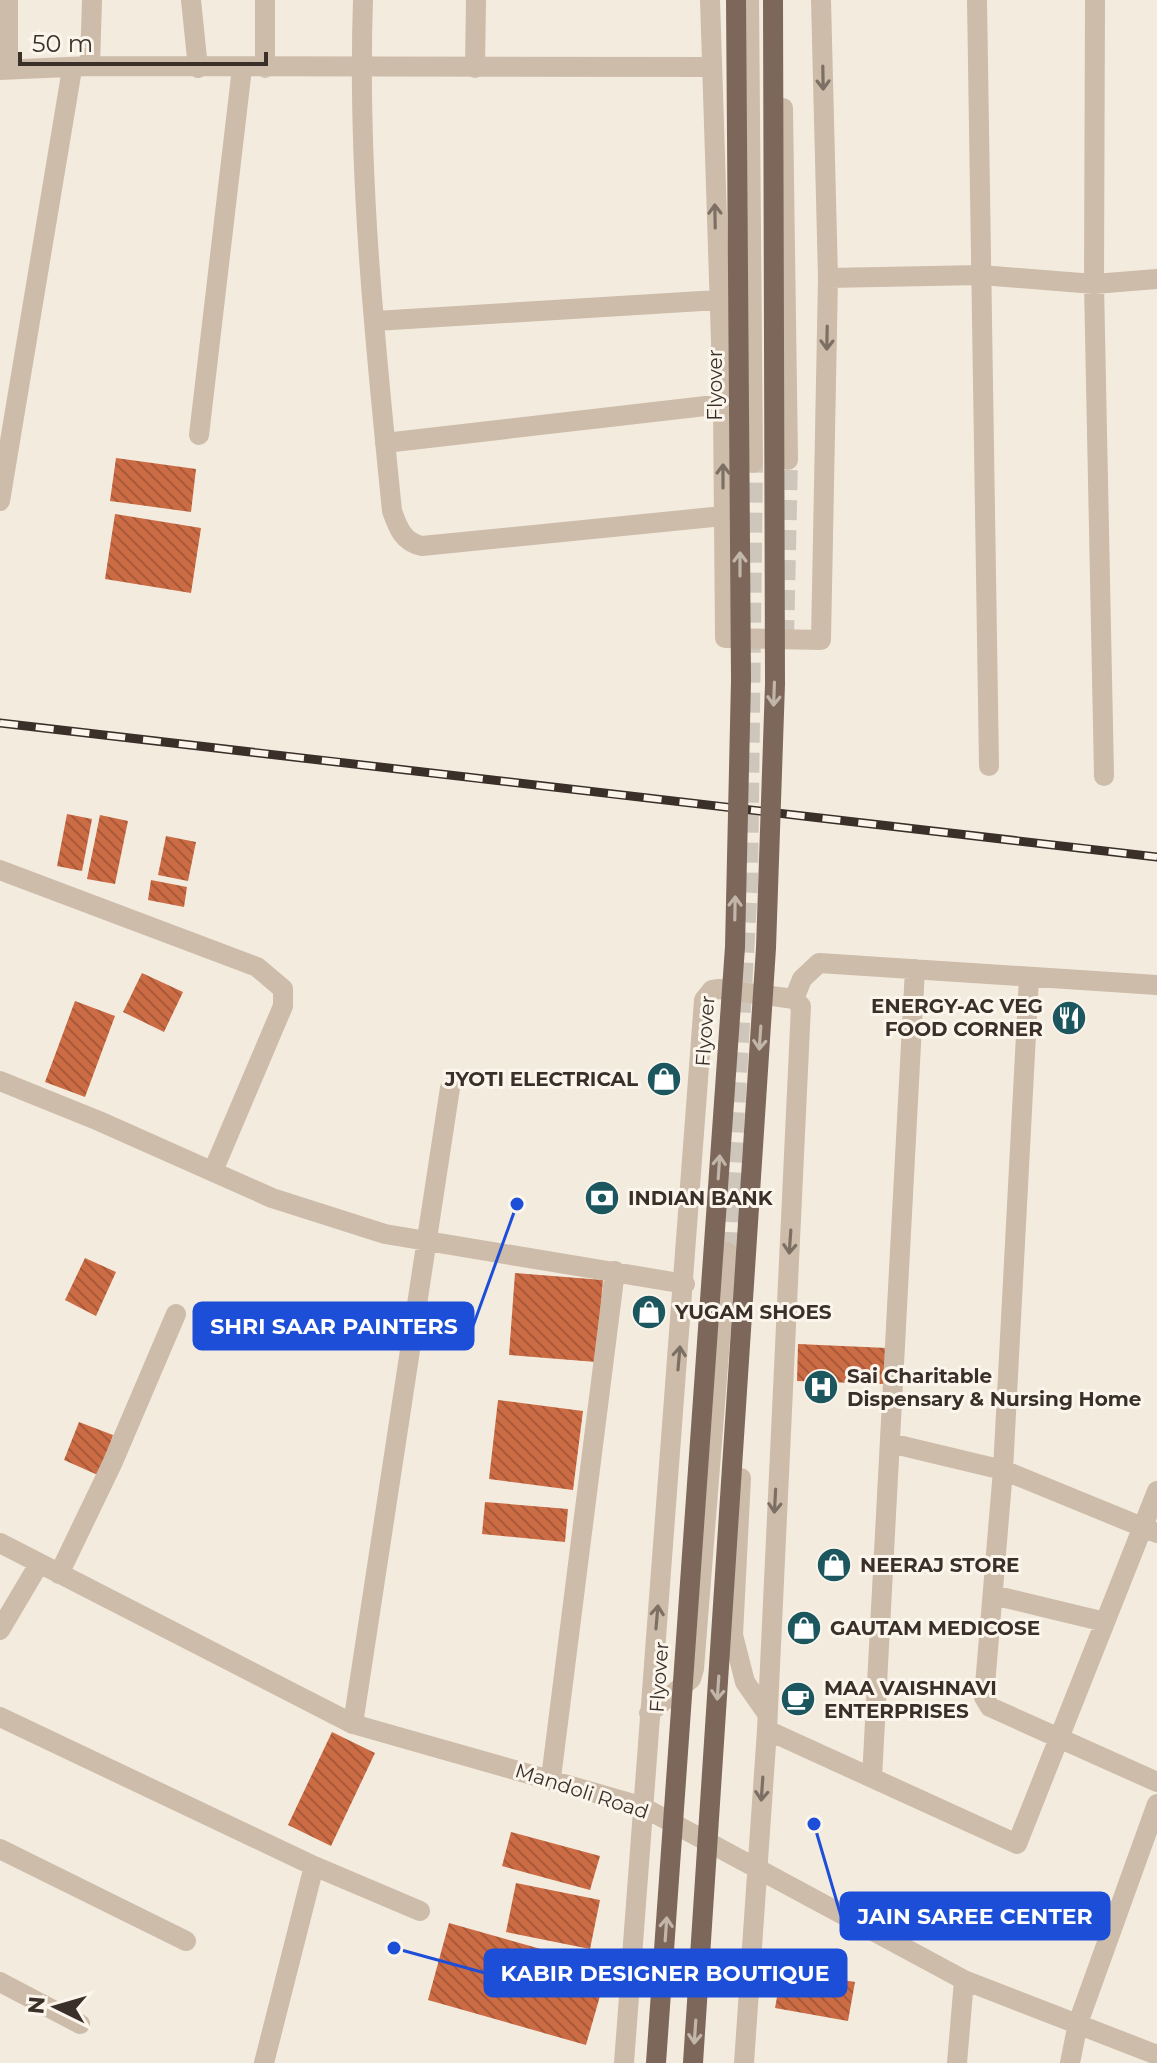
<svg xmlns="http://www.w3.org/2000/svg" width="1157" height="2063" font-family="Montserrat,sans-serif">
  <defs>
    <pattern id="building-back-hatch" width="6" height="6" patternUnits="userSpaceOnUse" patternTransform="scale(2)"><rect width="6" height="6" fill="#cc6c44"/><path d="M-1 5l2 2M0 0l6 6M5-1l2 2" fill="none" stroke="#a75939"/></pattern>
  </defs>
  <rect width="100%" height="100%" fill="#f4ebdf"/>
  <path fill="url(#building-back-hatch)" d="M 116,458 L 196,469 L 191,512 L 110,501 Z
    M 115,514 L 201,528 L 191,593 L 105,579 Z
    M 67,814 L 92,819 L 82,871 L 57,866 Z
    M 100,815 L 128,821 L 115,884 L 87,879 Z
    M 166,836 L 196,842 L 188,881 L 158,875 Z
    M 151,880 L 187,887 L 184,907 L 148,900 Z
    M 142,973 L 183,992 L 164,1032 L 123,1012 Z
    M 75,1001 L 115,1016 L 85,1097 L 45,1082 Z
    M 85,1258 L 116,1272 L 96,1316 L 65,1300 Z
    M 515,1273 L 603,1280 L 596,1362 L 509,1355 Z
    M 798,1344 L 887,1348 L 885,1384 L 797,1381 Z
    M 498,1400 L 583,1411 L 573,1490 L 489,1479 Z
    M 79,1422 L 113,1435 L 100,1476 L 64,1460 Z
    M 485,1502 L 568,1509 L 565,1542 L 482,1534 Z
    M 332,1732 L 375,1753 L 331,1846 L 288,1825 Z
    M 511,1832 L 600,1856 L 590,1890 L 502,1866 Z
    M 516,1883 L 600,1900 L 590,1949 L 506,1932 Z
    M 449,1923 L 608,1968 L 586,2045 L 428,2000 Z
    M 782,1970 L 855,1982 L 848,2021 L 775,2008 Z"/>
  <g fill="none" stroke-linecap="round" stroke-linejoin="round">
    <path stroke="#cfc6bb" stroke-width="20" stroke-dasharray="20 10" stroke-linecap="butt" d="M 784,640 L 788,460
      M 727,1252 L 748,884 L 753,463"/>
    <path stroke="#cdbca9" stroke-width="20" d="M 191,0 L 198,68
      M 363,0 C 357,170 375,342 392,511 C 398,528 403,542 422,546 L 723,516
      M 710,0 L 723,404 L 725,638 L 821,640 L 828,278 L 821,0
      M 749,0 L 753,463
      M 977,0 L 989,766
      M 1095,0 L 1094,284 L 1104,776
      M 90,66 L 92,0
      M 265,68 L 265,0
      M 475,68 L 476,0
      M 0,70 L 90,66 L 712,67
      M 8,70 L 8,0
      M 783,108 L 788,460
      M 828,278 L 981,275 L 1094,284 L 1157,279
      M 375,321 L 718,300
      M 199,435 L 242,68
      M 385,443 L 723,404
      M 0,501 L 72,69
      M 0,870 L 257,967 L 283,989 L 283,1006 L 213,1171
      M 1029,978 L 1003,1470 L 984,1697 L 990,1707 L 1157,1782
      M 794,999 L 802,979 L 819,963 L 1157,985
      M 0,1081 L 99,1121 L 272,1198 L 385,1234 L 685,1284
      M 890,1443 L 1003,1470 L 1157,1533
      M 741,1478 L 733,1635 L 745,1682 L 766,1712
      M 0,1543 L 353,1724 L 641,1806 L 964,1980 L 1157,2055
      M 59,1574 L 112,1464 L 176,1314
      M 993,1595 L 1105,1622
      M 0,1630 L 39,1564
      M 649,1713 L 691,1679 L 694,1669 L 727,1252
      M 0,1717 L 314,1866 L 420,1911
      M 353,1724 L 450,1088
      M 767,1730 L 1017,1844 L 1157,1491
      M 551,1778 L 615,1271
      M 872,1778 L 915,969
      M 0,1849 L 186,1941
      M 0,1982 L 80,2024
      M 264,2063 L 314,1866
      M 624,2063 L 704,1000 L 712,990 L 719,989 L 794,999 L 801,1006 L 767,1730 L 744,2063
      M 957,2063 L 964,1980
      M 1070,2063 L 1078,2023 L 1157,1804"/>
    <g stroke="#3a3029" stroke-width="9">
      <path id="rail" d="M 0,723 L 1157,857"/>
    </g>
    <use href="#rail" stroke="#fbf5ec" stroke-width="6" stroke-dasharray="18" stroke-linecap="butt"/>
    <path stroke="#7d675a" stroke-width="20" d="M 656,2063 L 735,947 L 741,680 L 736,0
      M 693,2063 L 766,948 L 775,684 L 773,0"/>
  </g>
  <defs><path id="oneway-shaft" d="M-6 0H5M1.5-3L5.5 0L1.5 3" fill="none" stroke-width="1.6" stroke-linecap="round" stroke-linejoin="round" transform="scale(2)"/></defs>
  <g stroke="#7c6f63">
    <use href="#oneway-shaft" transform="translate(823 78) rotate(89)"/>
    <use href="#oneway-shaft" transform="translate(715 216) rotate(-91)"/>
    <use href="#oneway-shaft" transform="translate(827 338) rotate(91)"/>
    <use href="#oneway-shaft" transform="translate(723 476) rotate(-90)"/>
    <use href="#oneway-shaft" transform="translate(790 1242) rotate(94)"/>
    <use href="#oneway-shaft" transform="translate(679 1358) rotate(-85)"/>
    <use href="#oneway-shaft" transform="translate(775 1501) rotate(93)"/>
    <use href="#oneway-shaft" transform="translate(657 1617) rotate(-85)"/>
    <use href="#oneway-shaft" transform="translate(762 1789) rotate(94)"/>
  </g>
  <g stroke="#c2b5aa">
    <use href="#oneway-shaft" transform="translate(740 564) rotate(-90)"/>
    <use href="#oneway-shaft" transform="translate(774 694) rotate(92)"/>
    <use href="#oneway-shaft" transform="translate(735 908) rotate(-89)"/>
    <use href="#oneway-shaft" transform="translate(760 1038) rotate(94)"/>
    <use href="#oneway-shaft" transform="translate(719 1167) rotate(-86)"/>
    <use href="#oneway-shaft" transform="translate(718 1688) rotate(94)"/>
    <use href="#oneway-shaft" transform="translate(666 1929) rotate(-86)"/>
    <use href="#oneway-shaft" transform="translate(695 2032) rotate(94)"/>
  </g>
  <defs>
    <g id="restaurant-disc" transform="scale(1.8)"><circle r="9.5" fill="#1c575f" stroke="#fbf5ec"/><path d="M-5-6h1v4h1v-4h1v4h1v-4h1v5L-1.5 .5V6h-2V.5L-5-1ZM5-6V6H3V1.5H1.5Q1.5-4 5-6Z" fill="#fff"/></g>
    <g id="shop-disc" transform="scale(1.8)"><circle r="9.5" fill="#1c575f" stroke="#fbf5ec"/><path d="M-5-2.5h2.3a2.7 3.5 0 0 1 5.4 0H5L5.5 6h-11ZM-1.5-2.5h3a1.5 2.3 0 0 0-3 0Z" fill="#fff"/></g>
    <g id="bank-disc" transform="scale(1.8)"><circle r="9.5" fill="#1c575f" stroke="#fbf5ec"/><path d="M-6-4H6V4H-6ZM0-2.3a2.3 2.3 0 1 0 0 4.6a2.3 2.3 0 1 0 0-4.6Z" fill="#fff"/></g>
    <g id="hospital-disc" transform="scale(1.8)"><circle r="9.5" fill="#1c575f" stroke="#fbf5ec"/><path d="M-5-5h3v3.5h4V-5h3V5h-3V1.5h-4V5h-3Z" fill="#fff"/></g>
    <g id="cafe-disc" transform="scale(1.8)"><circle r="9.5" fill="#1c575f" stroke="#fbf5ec"/><path d="M-5.5-4.5H6V0H3Q3 3.5 0 3.5H-2.5Q-5.5 3.5-5.5 0ZM3-3.2v2h1.7v-2ZM-6 4.5H4V6H-6Z" fill="#fff"/></g>
  </defs>
  <g fill-rule="evenodd">
    <use href="#restaurant-disc" x="1069" y="1018"/>
    <use href="#shop-disc" x="664" y="1079"/>
    <use href="#bank-disc" x="602" y="1198"/>
    <use href="#shop-disc" x="649" y="1312"/>
    <use href="#hospital-disc" x="821" y="1387"/>
    <use href="#shop-disc" x="834" y="1565"/>
    <use href="#shop-disc" x="804" y="1628"/>
    <use href="#cafe-disc" x="798" y="1699"/>
  </g>
  <g text-anchor="middle" stroke-width="6" stroke-linejoin="round" paint-order="stroke">
    <g font-size="20" fill="#3a3029" stroke="#fbf5ec">
      <text transform="translate(715 385) rotate(-90)" y="7">Flyover</text>
      <text transform="translate(705 1031) rotate(-86)" y="7">Flyover</text>
      <text transform="translate(659 1677) rotate(-86)" y="7">Flyover</text>
      <text transform="translate(582 1791) rotate(18)" y="7">Mandoli Road</text>
    </g>
    <g font-size="20" font-weight="bold" fill="#3a3029" stroke="#fbf5ec" text-anchor="start">
      <text x="1043" y="1013" text-anchor="end">ENERGY-AC VEG<tspan x="1043" dy="23">FOOD CORNER</tspan></text>
      <text x="638" y="1086" text-anchor="end">JYOTI ELECTRICAL</text>
      <text x="628" y="1205">INDIAN BANK</text>
      <text x="675" y="1319">YUGAM SHOES</text>
      <text x="847" y="1383">Sai Charitable<tspan x="847" dy="23">Dispensary &amp; Nursing Home</tspan></text>
      <text x="860" y="1572">NEERAJ STORE</text>
      <text x="830" y="1635">GAUTAM MEDICOSE</text>
      <text x="824" y="1695">MAA VAISHNAVI<tspan x="824" dy="23">ENTERPRISES</tspan></text>
    </g>
  </g>
  <path fill="none" stroke="#1d4ed8" stroke-width="3" d="M517 1204L473 1326M814 1824L841 1916M394 1948L485 1973"/>
  <g fill="#1d4ed8" stroke="#fbf5ec" stroke-width="3">
    <circle cx="517" cy="1204" r="8"/>
    <circle cx="814" cy="1824" r="8"/>
    <circle cx="394" cy="1948" r="8"/>
  </g>
  <g fill="#1d4ed8" stroke="#1d4ed8" stroke-width="3">
    <rect x="194" y="1303" width="279" height="46" rx="8"/>
    <rect x="841" y="1893" width="268" height="46" rx="8"/>
    <rect x="485" y="1950" width="361" height="46" rx="8"/>
  </g>
  <g font-size="22" text-anchor="middle" font-weight="bold" fill="#fff">
    <text x="334" y="1334">SHRI SAAR PAINTERS</text>
    <text x="975" y="1924">JAIN SAREE CENTER</text>
    <text x="665" y="1981">KABIR DESIGNER BOUTIQUE</text>
  </g>
  <g transform="translate(56 2007) rotate(275)" stroke="#fbf5ec" stroke-width="6" paint-order="stroke">
  <path d="M0-6L14 30L0 20L-14 30Z" fill="#3a3029"/>
  <text y="-12" font-size="22" font-weight="bold" text-anchor="middle" fill="#3a3029">N</text>
  </g>
  <path d="M20 52v12h246v-12" fill="none" stroke="#3a3029" stroke-width="4"/>
  <text x="32" y="52" font-size="24" fill="#3a3029" stroke="#fbf5ec" stroke-width="6" paint-order="stroke">50 m</text>
</svg>
